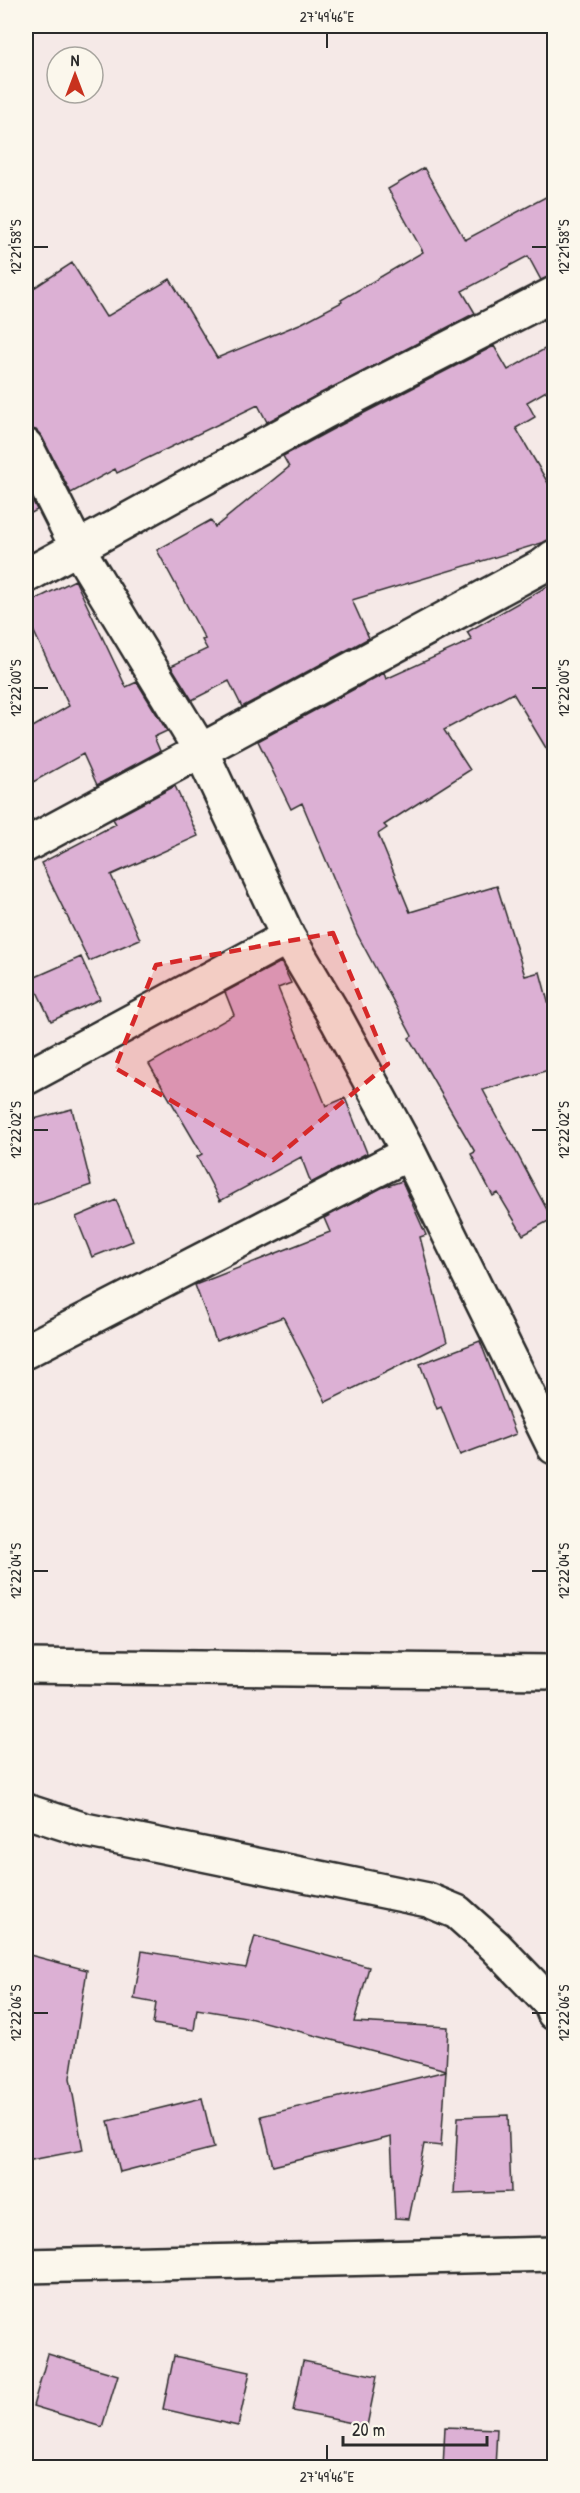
<svg xmlns="http://www.w3.org/2000/svg" width="580" height="2493" font-family="'Patrick Hand',sans-serif">
  <rect width="100%" height="100%" fill="#f5e9e7"/>
  <filter id="ink" filterUnits="userSpaceOnUse"><feTurbulence type="fractalNoise" baseFrequency=".0167" numOctaves="2"/><feDisplacementMap in="SourceGraphic" scale="12" xChannelSelector="R" yChannelSelector="G"/><feConvolveMatrix kernelMatrix="1 2 1 2 8 2 1 2 1" color-interpolation-filters="sRGB"/></filter>
  <g filter="url(#ink)">
    <path fill="#dcb0d4" stroke="#2b2b2b" stroke-width="1.5" d="M 424,168 L 465,240 L 555,192 L 555,275 L 541,280 L 528,256 L 462,291 L 475,313 L 267,422 L 258,405 L 117,473 L 115,469 L 71,493 L 42,437 L 36,430 L 26,428 L 26,293 L 72,263 L 106,317 L 170,279 L 217,358 L 302,323 L 342,302 L 341,300 L 423,252 L 388,189 Z
      M 555,343 L 555,386 L 527,402 L 535,417 L 516,428 L 555,495 L 555,539 L 352,600 L 369,638 L 242,707 L 229,681 L 192,700 L 171,666 L 207,649 L 202,640 L 205,639 L 157,550 L 211,520 L 215,527 L 289,467 L 283,456 L 335,428 L 494,346 L 508,370 Z
      M 26,487 L 37,510 L 26,516 Z
      M 75,580 L 126,687 L 137,682 L 167,731 L 154,737 L 160,751 L 97,785 L 83,754 L 26,786 L 26,731 L 69,706 L 26,615 L 26,604 Z
      M 555,582 L 555,763 L 513,693 L 444,730 L 470,770 L 384,825 L 387,828 L 378,834 L 410,912 L 497,886 L 525,976 L 540,972 L 555,1028 L 555,1068 L 483,1090 L 552,1219 L 523,1235 L 498,1193 L 493,1196 L 471,1154 L 475,1152 L 409,1038 L 412,1036 L 357,934 L 302,803 L 291,809 L 258,741 L 384,673 L 386,679 L 472,640 L 467,632 Z
      M 175,786 L 198,836 L 111,875 L 140,939 L 89,961 L 41,863 L 116,824 L 113,819 Z
      M 81,957 L 100,999 L 51,1021 L 31,979 Z
      M 281,962 L 291,983 L 278,988 L 326,1106 L 345,1098 L 367,1153 L 311,1183 L 301,1157 L 220,1201 L 197,1157 L 202,1154 L 149,1064 L 234,1015 L 225,992 Z
      M 72,1109 L 91,1185 L 26,1208 L 26,1121 Z
      M 402,1181 L 426,1235 L 420,1237 L 447,1342 L 326,1402 L 283,1317 L 216,1341 L 195,1285 L 330,1232 L 324,1218 L 381,1188 Z
      M 116,1200 L 133,1241 L 92,1257 L 76,1217 Z
      M 480,1341 L 516,1434 L 460,1455 L 441,1407 L 437,1409 L 420,1364 Z
      M 255,1936 L 369,1967 L 354,2022 L 448,2027 L 446,2070 L 245,2017 L 197,2009 L 194,2030 L 153,2024 L 156,2003 L 134,1999 L 142,1951 L 246,1968 Z
      M 26,1954 L 87,1970 L 70,2078 L 83,2150 L 26,2161 Z
      M 446,2071 L 441,2146 L 424,2144 L 409,2219 L 395,2218 L 391,2137 L 273,2166 L 261,2116 Z
      M 202,2098 L 214,2148 L 120,2172 L 108,2121 Z
      M 508,2115 L 511,2192 L 454,2194 L 458,2117 Z
      M 48,2354 L 118,2375 L 102,2427 L 33,2406 Z
      M 174,2356 L 250,2372 L 238,2426 L 163,2409 Z
      M 303,2361 L 377,2376 L 367,2426 L 293,2411 Z
      M 445,2427 L 497,2429 L 495,2468 L 443,2468 Z"/>
    <g fill="none" stroke-linecap="round" stroke-linejoin="round">
      <g stroke="#2b2b2b" stroke-width="38">
        <path id="minor" d="M 26,446 L 77,547 L 201,751 L 288,937 L 337,1020 L 409,1153 L 554,1447
          M 26,576 L 326,411 L 554,294
          M 26,845 L 544,565 L 554,557
          M 26,1078 L 288,937
          M 26,1351 L 409,1153
          M 26,1811 L 85,1830 L 428,1900 L 457,1912 L 495,1946 L 550,2003 L 554,2013
          M 26,2266 L 554,2254"/>
      </g>
      <g stroke="#2b2b2b" stroke-width="38">
        <path id="tertiary" d="M 26,1666 L 554,1672"/>
      </g>
      <use href="#minor" stroke="#fbf7ec" stroke-width="33"/>
      <use href="#tertiary" stroke="#fbf7ec" stroke-width="33"/>
    </g>
  </g>
  <path fill="#d62828" fill-opacity="0.2" stroke="#d62828" stroke-width="4.5" stroke-dasharray="12 8" stroke-linejoin="round" d="M 333,933 L 388,1064 L 273,1160 L 115,1068 L 156,965 Z"/>
  <path fill="none" stroke="#2b2b2b" stroke-width="2" d="M 327,33 L 327,48M 33,247 L 48,247M 532,247 L 547,247M 33,688 L 48,688M 532,688 L 547,688M 33,1130 L 48,1130M 532,1130 L 547,1130M 33,1571 L 48,1571M 532,1571 L 547,1571M 33,2013 L 48,2013M 532,2013 L 547,2013M 327,2445 L 327,2460"/>
  <rect width="580" height="2493" fill="none" stroke="#fbf7ec" stroke-width="66"/>
  <g transform="translate(75 75)"><circle r="28" fill="#fbf7ec" stroke="#a8a59f" stroke-width="1.5"/>
  <path d="M0-4.5L10 22L0 15L-10 22Z" fill="#c8321e"/>
  <text y="-9" font-size="16" font-weight="bold" text-anchor="middle" fill="#2b2b2b">N</text>
  </g>
  <path d="M343 2436v9h144v-9" fill="none" stroke="#2b2b2b" stroke-width="3"/>
  <text x="352" y="2436" font-size="18" fill="#2b2b2b" stroke="#fbf7ec" stroke-width="4.5" paint-order="stroke">20 m</text>
  <rect x="33" y="33" width="514" height="2427" fill="none" stroke="#2b2b2b" stroke-width="2"/>
  <g font-size="15" text-anchor="middle" fill="#2b2b2b">
    <text x="327" y="22">27°49'46"E</text>
    <text transform="translate(16 247) rotate(-90)" y="5">12°21'58"S</text>
    <text transform="translate(564 247) rotate(-90)" y="5">12°21'58"S</text>
    <text transform="translate(16 688) rotate(-90)" y="5">12°22'00"S</text>
    <text transform="translate(564 688) rotate(-90)" y="5">12°22'00"S</text>
    <text transform="translate(16 1130) rotate(-90)" y="5">12°22'02"S</text>
    <text transform="translate(564 1130) rotate(-90)" y="5">12°22'02"S</text>
    <text transform="translate(16 1571) rotate(-90)" y="5">12°22'04"S</text>
    <text transform="translate(564 1571) rotate(-90)" y="5">12°22'04"S</text>
    <text transform="translate(16 2013) rotate(-90)" y="5">12°22'06"S</text>
    <text transform="translate(564 2013) rotate(-90)" y="5">12°22'06"S</text>
    <text x="327" y="2482">27°49'46"E</text>
  </g>
</svg>
